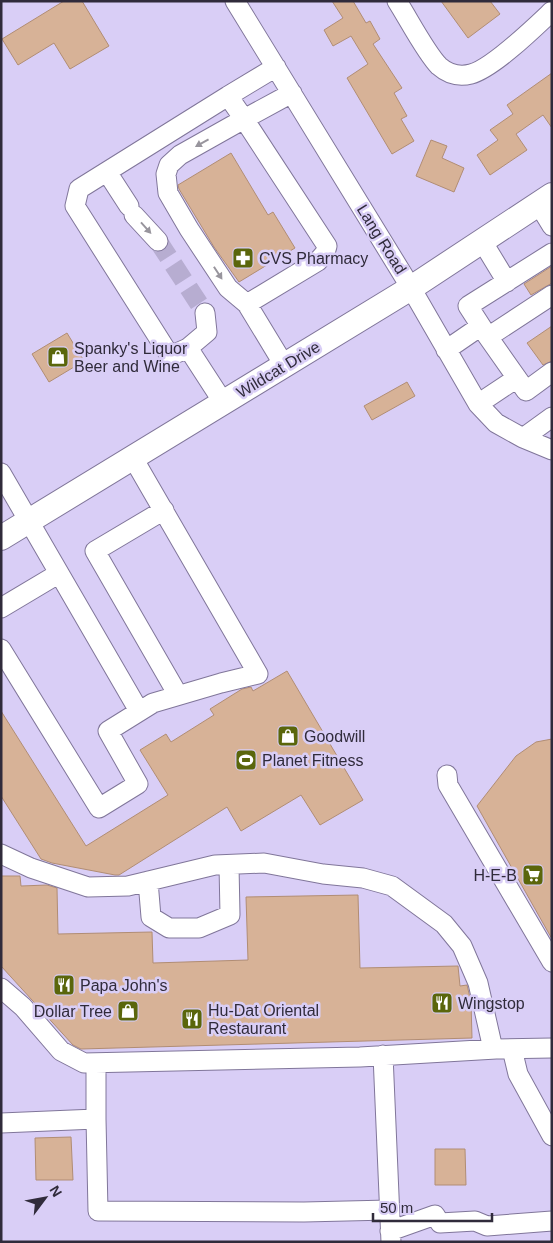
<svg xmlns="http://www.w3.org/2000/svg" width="553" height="1243" font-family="Helvetica,sans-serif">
  <rect width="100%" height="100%" fill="#d9cef6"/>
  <path fill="#d7b297" stroke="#b18d74" d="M 64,1 L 82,1 L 109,46 L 70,69 L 54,43 L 18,65 L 2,39 Z
    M 332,1 L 353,1 L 366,23 L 370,21 L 380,39 L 373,44 L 402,88 L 394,93 L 407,116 L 401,119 L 414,141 L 392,154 L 347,78 L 368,64 L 351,36 L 333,46 L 324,30 L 343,18 Z
    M 441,1 L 490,1 L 500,14 L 468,38 Z
    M 552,73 L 552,128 L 543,115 L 516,134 L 527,150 L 490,175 L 477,155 L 498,140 L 490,130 L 513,114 L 507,105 Z
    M 431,140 L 447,146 L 442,158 L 464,168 L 454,192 L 416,176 Z
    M 231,153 L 268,215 L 273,212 L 295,248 L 239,282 L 214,247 L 179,189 L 178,185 Z
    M 552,266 L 552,283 L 531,295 L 524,284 Z
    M 552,326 L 552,361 L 543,365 L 527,343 Z
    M 67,333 L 84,361 L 49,382 L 32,354 Z
    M 407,382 L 415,396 L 372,420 L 364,406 Z
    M 287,671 L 363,800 L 320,825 L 301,795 L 241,831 L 227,807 L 119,875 L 115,875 L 52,863 L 41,859 L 1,796 L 1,711 L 86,846 L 168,795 L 140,750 L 166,734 L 171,742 L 214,715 L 210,709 L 242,689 L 251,687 L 253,691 Z
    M 552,739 L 552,939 L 477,806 L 516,756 L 536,742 Z
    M 1,876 L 20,876 L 21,886 L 47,885 L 57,888 L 58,934 L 152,932 L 153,963 L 248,960 L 246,897 L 358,895 L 360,968 L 458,966 L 460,986 L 467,985 L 471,1002 L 472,1038 L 81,1049 L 73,1045 L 1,966 Z
    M 71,1137 L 73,1180 L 36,1180 L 35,1138 Z
    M 435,1149 L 465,1149 L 466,1185 L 435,1185 Z"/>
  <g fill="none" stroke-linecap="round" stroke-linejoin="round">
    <path stroke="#b7add1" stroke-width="19" stroke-dasharray="19 9" stroke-linecap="butt" d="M 158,241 L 205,313"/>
    <g stroke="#80769a" stroke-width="21">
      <path id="minor" d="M 235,1 L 411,288 L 478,404 L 496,423 L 523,438 L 552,450
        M 397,1 C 408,18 426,53 439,66 C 448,74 459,77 471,74 C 493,68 534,28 552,11
        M 276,67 L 228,96 L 244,119 L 180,155 L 169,165 L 166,174 L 168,193 L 189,229 L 228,288 L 247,304 L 284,365
        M 107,172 L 129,206
        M 538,203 L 552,226
        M 134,215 L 158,241
        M 482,241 L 507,282
        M 552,295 L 488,337 L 526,391 L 552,372
        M 247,304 L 318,261 L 325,253 L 327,246 L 244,119 L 292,93
        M 488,337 L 468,306 L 552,253
        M 188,348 L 207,332 L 205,313
        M 446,350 L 481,326
        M 223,402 L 188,348 L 170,356 L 75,206 L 79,189 L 228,96
        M 478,404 L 517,378
        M 523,438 L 552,417
        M 1,473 L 139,711
        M 164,510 L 95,551 L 178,695
        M 1,608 L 58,574
        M 1,649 L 99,808 L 138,784 L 108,731 L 153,703 L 221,683 L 258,674 L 133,458
        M 447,775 L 448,785 L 552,962
        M 1,854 L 31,868 L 88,887 L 128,886 L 215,865 L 264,863 L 323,874 L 363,878 L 392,886 L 444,924 L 462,946 L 478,983 L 493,1049
        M 148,881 L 151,917 L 169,928 L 199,928 L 230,915 L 229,865
        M 1,988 L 23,1007 L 61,1051 L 84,1063 L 360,1057 L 496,1049 L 552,1048
        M 512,1049 L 518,1074 L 552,1136
        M 383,1055 L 391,1242
        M 96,1119 L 98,1211 L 304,1212 L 389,1210
        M 1,1123 L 96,1119 L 96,1063
        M 390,1231 L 435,1215 L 440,1223 L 475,1221 L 487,1226 L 552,1221"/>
    </g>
    <g stroke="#80769a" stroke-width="26">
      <path id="major" d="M 1,538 L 411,288 L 552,195"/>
    </g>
    <use href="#minor" stroke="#fff" stroke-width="19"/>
    <use href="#major" stroke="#fff" stroke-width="24"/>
  </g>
  <defs><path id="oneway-solid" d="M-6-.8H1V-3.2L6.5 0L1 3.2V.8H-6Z" transform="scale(1.25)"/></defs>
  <g fill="#98959d">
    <use href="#oneway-solid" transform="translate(202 143) rotate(151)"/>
    <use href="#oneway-solid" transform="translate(146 228) rotate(48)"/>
    <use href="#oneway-solid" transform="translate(218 273) rotate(57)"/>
  </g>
  <defs>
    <g id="pharmacy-square" transform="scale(1.125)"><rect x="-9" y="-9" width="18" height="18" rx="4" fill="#5a660b" stroke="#d9cef6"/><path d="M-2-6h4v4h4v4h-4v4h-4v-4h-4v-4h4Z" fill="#fff"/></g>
    <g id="shop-square" transform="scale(1.125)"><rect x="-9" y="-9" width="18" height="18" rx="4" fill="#5a660b" stroke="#d9cef6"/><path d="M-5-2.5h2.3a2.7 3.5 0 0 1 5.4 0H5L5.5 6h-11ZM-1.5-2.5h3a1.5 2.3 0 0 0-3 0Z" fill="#fff"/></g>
    <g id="stadium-square" transform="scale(1.125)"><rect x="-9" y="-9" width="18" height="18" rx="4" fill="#5a660b" stroke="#d9cef6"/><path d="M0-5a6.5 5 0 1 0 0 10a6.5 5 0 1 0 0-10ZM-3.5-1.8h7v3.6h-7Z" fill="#fff"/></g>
    <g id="supermarket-square" transform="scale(1.125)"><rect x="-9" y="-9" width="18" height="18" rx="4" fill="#5a660b" stroke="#d9cef6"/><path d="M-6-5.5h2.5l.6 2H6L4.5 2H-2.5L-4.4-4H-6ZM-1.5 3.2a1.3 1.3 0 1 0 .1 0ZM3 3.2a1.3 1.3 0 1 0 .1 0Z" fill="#fff"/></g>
    <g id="restaurant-square" transform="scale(1.125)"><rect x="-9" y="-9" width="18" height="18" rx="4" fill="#5a660b" stroke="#d9cef6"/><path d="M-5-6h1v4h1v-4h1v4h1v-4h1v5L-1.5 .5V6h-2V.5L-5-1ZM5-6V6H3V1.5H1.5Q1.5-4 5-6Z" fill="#fff"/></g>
  </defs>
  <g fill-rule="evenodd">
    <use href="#pharmacy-square" x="243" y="258"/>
    <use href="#shop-square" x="58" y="357"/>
    <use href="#shop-square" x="288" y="736"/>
    <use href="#stadium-square" x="246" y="760"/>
    <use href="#supermarket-square" x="533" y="875"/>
    <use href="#restaurant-square" x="64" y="985"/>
    <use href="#restaurant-square" x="442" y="1003"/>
    <use href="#shop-square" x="128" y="1011"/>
    <use href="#restaurant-square" x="192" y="1019"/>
  </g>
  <g text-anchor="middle" stroke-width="5" stroke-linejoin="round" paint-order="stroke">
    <g font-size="16" fill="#302b3b" stroke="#d9cef6">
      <text transform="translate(382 239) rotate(58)" y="6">Lang Road</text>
      <text transform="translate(278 369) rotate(-31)" y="6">Wildcat Drive</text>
    </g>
    <g font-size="16" fill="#302b3b" stroke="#d9cef6" text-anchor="start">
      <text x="259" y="264">CVS Pharmacy</text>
      <text x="74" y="354">Spanky's Liquor<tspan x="74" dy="18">Beer and Wine</tspan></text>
      <text x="304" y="742">Goodwill</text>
      <text x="262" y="766">Planet Fitness</text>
      <text x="517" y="881" text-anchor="end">H-E-B</text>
      <text x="80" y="991">Papa John's</text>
      <text x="458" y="1009">Wingstop</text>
      <text x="208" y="1016">Hu-Dat Oriental<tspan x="208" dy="18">Restaurant</tspan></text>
      <text x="112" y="1017" text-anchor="end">Dollar Tree</text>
    </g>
  </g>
  <rect width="553" height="1243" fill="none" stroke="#302b3b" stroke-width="5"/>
  <g transform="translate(45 1198) rotate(58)" stroke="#d9cef6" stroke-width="4" paint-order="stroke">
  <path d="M0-4L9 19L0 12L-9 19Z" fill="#302b3b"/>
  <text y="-8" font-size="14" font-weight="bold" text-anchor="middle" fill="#302b3b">N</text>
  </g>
  <path d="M373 1213v8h119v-8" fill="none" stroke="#302b3b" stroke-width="2.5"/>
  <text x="380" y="1213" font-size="15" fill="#302b3b" stroke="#d9cef6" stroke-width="4" paint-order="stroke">50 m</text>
</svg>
